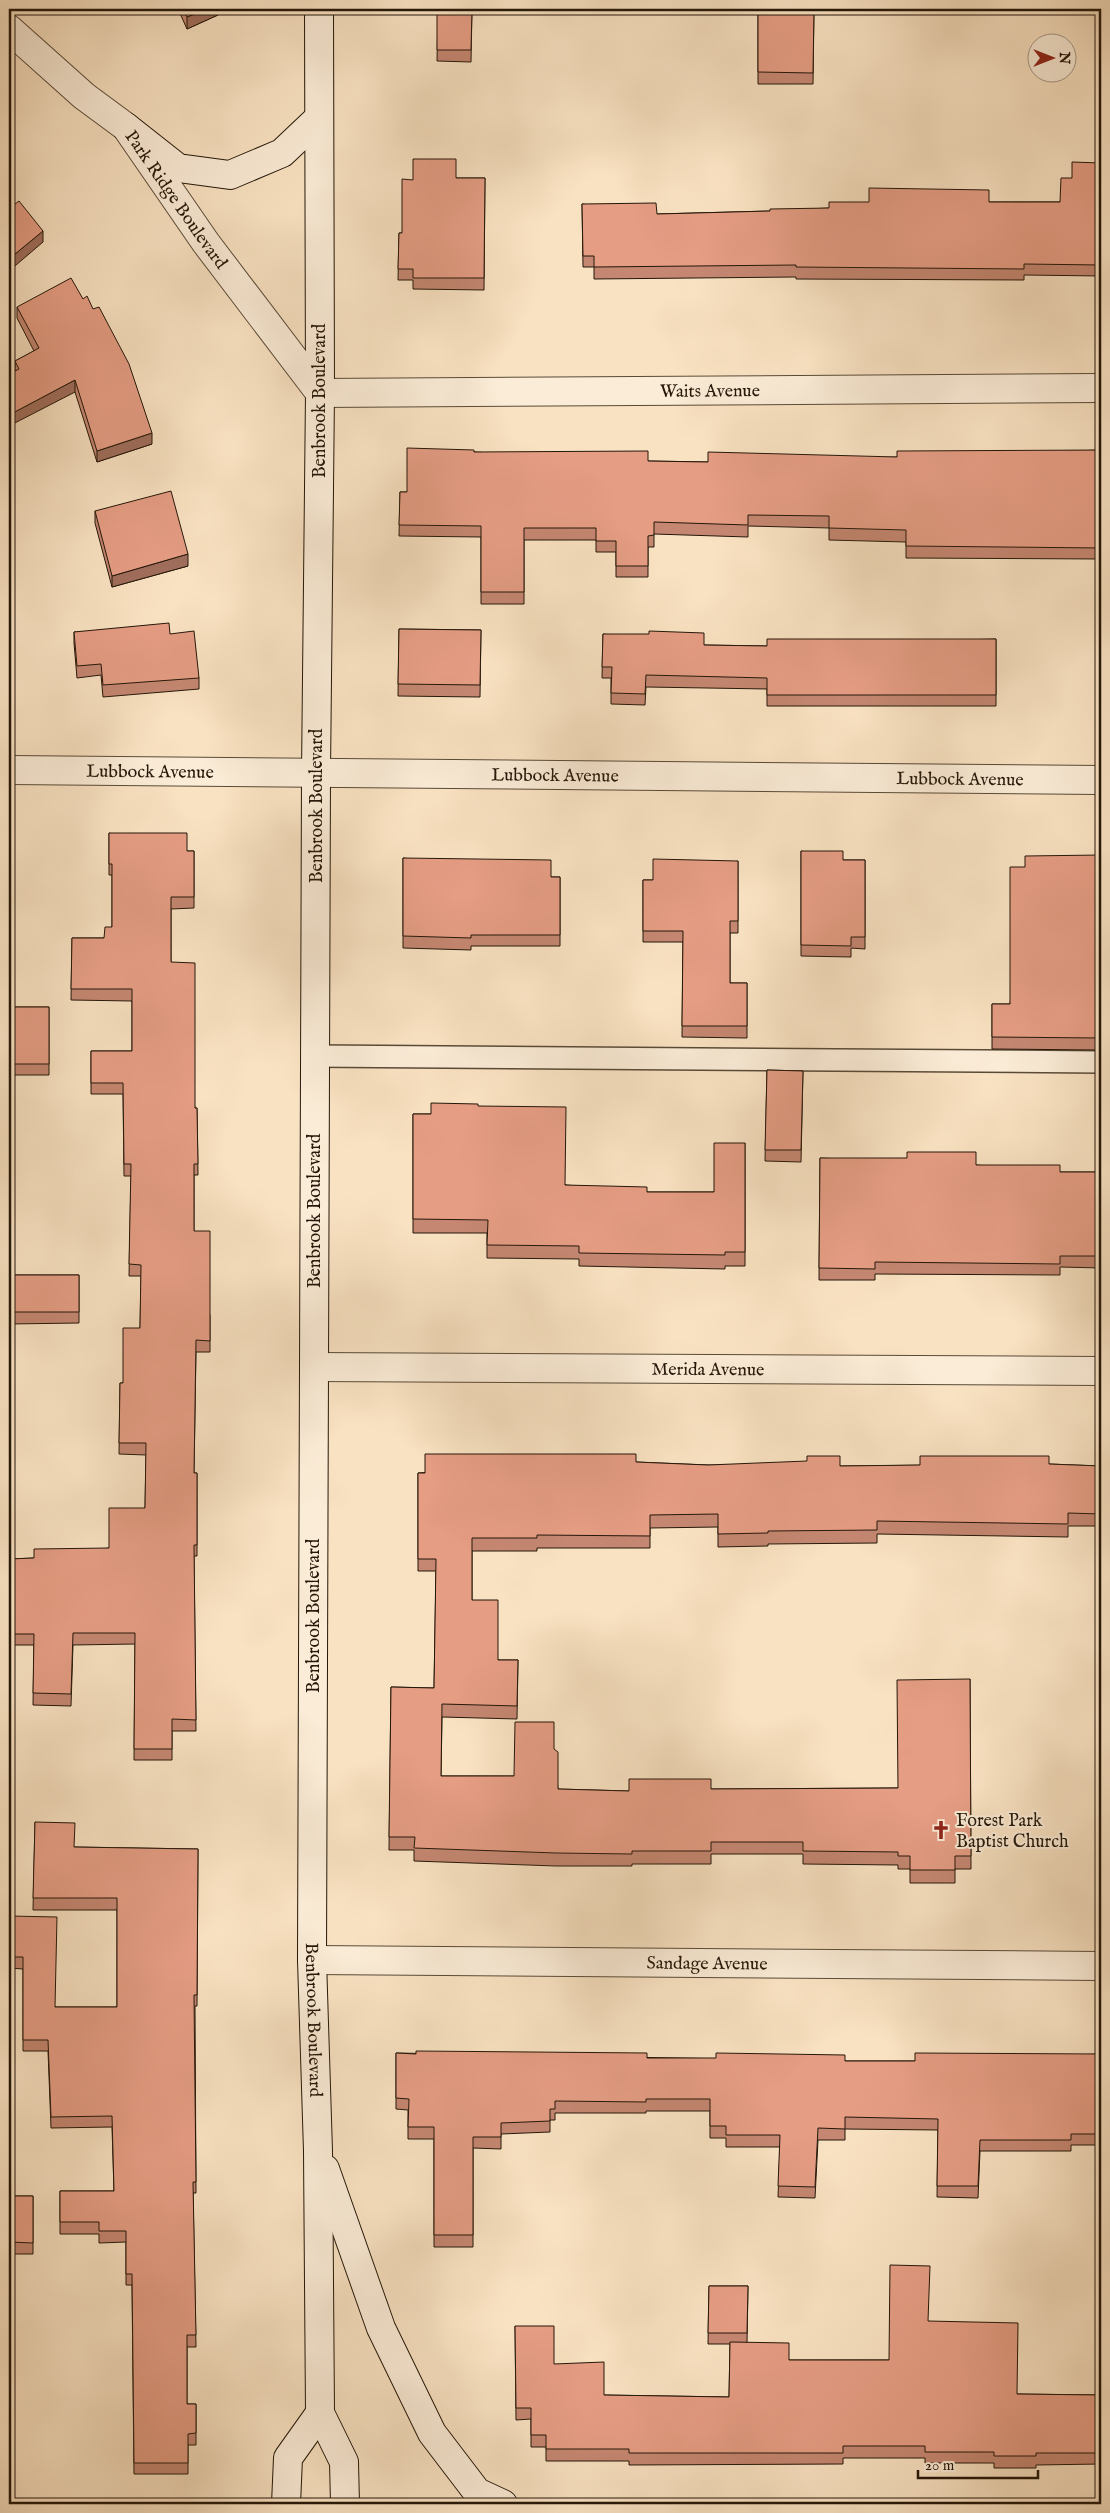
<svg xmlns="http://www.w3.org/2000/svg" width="1110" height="2513" font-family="'IM FELL English',serif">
  <rect width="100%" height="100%" fill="#f9e2c2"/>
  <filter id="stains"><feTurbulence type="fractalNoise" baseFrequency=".004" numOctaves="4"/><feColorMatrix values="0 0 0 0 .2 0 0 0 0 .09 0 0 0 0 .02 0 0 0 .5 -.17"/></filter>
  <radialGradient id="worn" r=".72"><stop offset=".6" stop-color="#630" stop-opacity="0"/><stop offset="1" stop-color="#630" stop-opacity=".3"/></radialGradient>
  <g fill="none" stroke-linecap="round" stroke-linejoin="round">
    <g stroke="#594a37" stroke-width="24">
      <path id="lane" d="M 314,1056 L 1101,1062"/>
    </g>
    <g stroke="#594a37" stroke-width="30">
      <g id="street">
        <path id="s1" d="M 9,29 L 84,96 L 126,127 L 206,243 L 320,393 L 1101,388"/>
        <path id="s2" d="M 9,770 L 1101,780"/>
        <path id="s3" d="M 314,1367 L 1101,1371"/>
        <path id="s4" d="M 312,1960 L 1101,1966"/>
      </g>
    </g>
    <g stroke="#241709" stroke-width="30">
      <g id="secondary">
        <path id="s5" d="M 319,9 L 320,393 L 316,773 L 312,1960 L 318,2151 L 320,2413 L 344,2462 L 345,2504"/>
        <path d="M 126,127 L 178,168 L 230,175 L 282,153 L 319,118"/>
        <path d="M 325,2169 L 381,2328 L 432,2433 L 477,2492 L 503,2504"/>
        <path d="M 286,2504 L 288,2458 L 320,2413"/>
      </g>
    </g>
    <use href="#lane" stroke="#fbecd7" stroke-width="21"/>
    <use href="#street" stroke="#fbecd7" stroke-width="28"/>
    <use href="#secondary" stroke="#fbecd7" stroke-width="28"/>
  </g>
  <path fill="#c58772" stroke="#241709" d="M 178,9 L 218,9 L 218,15 L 187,29 Z
    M 438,9 L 472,9 L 471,62 L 437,61 Z
    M 758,9 L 814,9 L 813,84 L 758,84 Z
    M 1101,163 L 1101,276 L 1024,275 L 1024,280 L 796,279 L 796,277 L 594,279 L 594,267 L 583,267 L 582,204 L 657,214 L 770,211 L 829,208 L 989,202 L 1060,202 L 1072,178 Z
    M 456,178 L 485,178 L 484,290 L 413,289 L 413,280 L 398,280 L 399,233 L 402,233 L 413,180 Z
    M 17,307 L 152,444 L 97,462 L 75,392 L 15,371 L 15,361 L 34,351 L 17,318 Z
    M 1101,450 L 1101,559 L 906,558 L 906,542 L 829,540 L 829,528 L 748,526 L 748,537 L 654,534 L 654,547 L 648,547 L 648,577 L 616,577 L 616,552 L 596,552 L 596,540 L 524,540 L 524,604 L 481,604 L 481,537 L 399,536 L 400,492 L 407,492 L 474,452 L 648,461 L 708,462 L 897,457 Z
    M 95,511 L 188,566 L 112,587 L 95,523 Z
    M 399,629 L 481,630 L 480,697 L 398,696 Z
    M 74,632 L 170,634 L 199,678 L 199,689 L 103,697 L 101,675 L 77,678 L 74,643 Z
    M 603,634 L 704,645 L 767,646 L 996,639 L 996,706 L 767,706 L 767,689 L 646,687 L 645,705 L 611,704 L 611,678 L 602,678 Z
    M 109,833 L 187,851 L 194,851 L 194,908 L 171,909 L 171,962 L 195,1108 L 197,1108 L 198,1175 L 194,1175 L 194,1231 L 210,1316 L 210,1352 L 196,1352 L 194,1473 L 197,1473 L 197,1556 L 194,1556 L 196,1731 L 172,1731 L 172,1760 L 134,1760 L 135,1644 L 73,1645 L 71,1706 L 33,1705 L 34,1645 L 9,1645 L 9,1559 L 34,1558 L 109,1548 L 145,1508 L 146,1455 L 119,1454 L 120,1383 L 123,1383 L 140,1328 L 141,1276 L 129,1276 L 131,1176 L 124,1176 L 123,1094 L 91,1094 L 91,1051 L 132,1051 L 132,1001 L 71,1000 L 72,938 L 104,938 L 112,927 L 112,875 L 109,875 Z
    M 801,851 L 843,860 L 865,860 L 865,949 L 851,948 L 851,957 L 801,956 Z
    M 1101,855 L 1101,1050 L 992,1049 L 992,1004 L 1010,1004 L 1025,867 Z
    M 403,858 L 551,877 L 560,877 L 560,946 L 471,946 L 471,950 L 403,948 Z
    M 738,861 L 738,933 L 730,933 L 730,983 L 747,983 L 747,1038 L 682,1037 L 683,942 L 643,942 L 643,880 L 653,880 Z
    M 9,1007 L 49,1007 L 49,1075 L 9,1075 Z
    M 767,1070 L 803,1071 L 801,1162 L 765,1161 Z
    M 478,1106 L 566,1185 L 647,1192 L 714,1192 L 745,1143 L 745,1266 L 725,1266 L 725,1269 L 579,1266 L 579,1259 L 487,1258 L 487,1233 L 413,1233 L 413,1114 L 431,1114 Z
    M 820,1158 L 976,1165 L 1060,1172 L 1101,1172 L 1101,1268 L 1060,1267 L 1060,1275 L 875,1274 L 875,1280 L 819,1280 Z
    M 9,1275 L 79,1275 L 79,1323 L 9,1324 Z
    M 636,1462 L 708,1465 L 840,1466 L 1049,1464 L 1101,1466 L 1101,1526 L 1068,1526 L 1068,1537 L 877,1534 L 877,1543 L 768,1544 L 768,1546 L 718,1547 L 718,1527 L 650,1528 L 650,1548 L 537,1548 L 537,1551 L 472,1551 L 472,1600 L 498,1660 L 518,1660 L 517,1719 L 442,1717 L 441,1776 L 514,1776 L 554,1749 L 558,1789 L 629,1791 L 711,1789 L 898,1788 L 970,1679 L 971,1869 L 955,1869 L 955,1883 L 910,1883 L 910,1869 L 898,1869 L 898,1865 L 803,1864 L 803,1854 L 711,1854 L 711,1864 L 632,1864 L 632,1866 L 556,1866 L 414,1861 L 414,1850 L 389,1850 L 391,1687 L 434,1688 L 436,1571 L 418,1571 L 418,1473 Z
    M 1098,1798 L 1101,1798 L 1101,1860 L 1098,1860 Z
    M 35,1822 L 74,1847 L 198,1849 L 197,2006 L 195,2006 L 196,2193 L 193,2193 L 196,2347 L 187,2347 L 187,2404 L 196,2404 L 196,2445 L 188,2445 L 188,2474 L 134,2474 L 132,2285 L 126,2285 L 126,2242 L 99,2243 L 99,2234 L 60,2234 L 60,2191 L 114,2191 L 112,2127 L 51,2128 L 48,2051 L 23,2051 L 23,1969 L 9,1968 L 9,1916 L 55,2007 L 117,2007 L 117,1910 L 33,1910 Z
    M 396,2053 L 845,2061 L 915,2061 L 1101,2054 L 1101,2145 L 1071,2145 L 1071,2151 L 980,2151 L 978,2198 L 937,2197 L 938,2130 L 845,2129 L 845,2140 L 818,2140 L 815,2198 L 778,2197 L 780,2147 L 726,2147 L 726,2138 L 710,2138 L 710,2111 L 646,2111 L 646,2113 L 555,2113 L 555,2120 L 550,2120 L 550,2132 L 501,2134 L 501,2149 L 473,2148 L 473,2247 L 434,2247 L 434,2139 L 408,2139 L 408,2110 L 396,2109 Z
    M 9,2196 L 33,2196 L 33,2254 L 9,2254 Z
    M 709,2286 L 748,2286 L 747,2343 L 789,2360 L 889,2360 L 929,2321 L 1017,2394 L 1101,2395 L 1101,2464 L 1036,2465 L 1036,2468 L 994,2468 L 994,2463 L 925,2463 L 925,2458 L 843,2458 L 843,2464 L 629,2465 L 629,2461 L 546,2461 L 546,2447 L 531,2447 L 531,2419 L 516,2420 L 515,2326 L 554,2364 L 604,2395 L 729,2397 L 730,2344 L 708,2344 Z"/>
  <path fill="#a06e5c" stroke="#241709" d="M 207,9 L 218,9 L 218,15 L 187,29 L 187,17 Z
    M 43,231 L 43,242 L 9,271 L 9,259 Z
    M 75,380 L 75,392 L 9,426 L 9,415 Z
    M 152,433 L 152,444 L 97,462 L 97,451 Z
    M 188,554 L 188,566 L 112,587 L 112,576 Z"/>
  <path fill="#e59d84" stroke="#241709" d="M 183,9 L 207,9 L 187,17 Z
    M 437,9 L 472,9 L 471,50 L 437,50 Z
    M 758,9 L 814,9 L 813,73 L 758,72 Z
    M 413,159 L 456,159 L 456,178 L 485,178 L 484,278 L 413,278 L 413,269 L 398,269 L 399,233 L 402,233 L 402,179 L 413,180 Z
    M 1072,162 L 1101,163 L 1101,265 L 1024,264 L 1024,269 L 796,267 L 796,265 L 594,267 L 594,256 L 583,256 L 582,204 L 656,203 L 657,214 L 770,211 L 770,209 L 829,208 L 829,202 L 869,202 L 869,188 L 989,190 L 989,202 L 1060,202 L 1061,178 L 1072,178 Z
    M 9,198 L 15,204 L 19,201 L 43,231 L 9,259 Z
    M 71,278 L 83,299 L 87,296 L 93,309 L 99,307 L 129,364 L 152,433 L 97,451 L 75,380 L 9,415 L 9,374 L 19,369 L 15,361 L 39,348 L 17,307 Z
    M 407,448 L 474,450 L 474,452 L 648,451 L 648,461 L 708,462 L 708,452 L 897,457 L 897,451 L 1101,450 L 1101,548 L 906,546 L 906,530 L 829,528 L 829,516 L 748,515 L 748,525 L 654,522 L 654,535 L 648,536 L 648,566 L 616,566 L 616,541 L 596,541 L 596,528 L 524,528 L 524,592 L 481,592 L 481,526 L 399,525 L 400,492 L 407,492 Z
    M 171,491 L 188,554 L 112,576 L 95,511 Z
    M 169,623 L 170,634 L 194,631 L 199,678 L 103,685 L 101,664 L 77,666 L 74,632 Z
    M 399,629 L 481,630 L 480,685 L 398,684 Z
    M 649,631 L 704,633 L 704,645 L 767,646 L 767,639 L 996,639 L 996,695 L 767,695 L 767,678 L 646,675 L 645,694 L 611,693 L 612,667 L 602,667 L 603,634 L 649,634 Z
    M 109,833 L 187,833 L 187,851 L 194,851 L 194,897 L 171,897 L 171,962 L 195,963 L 195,1108 L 197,1108 L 198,1164 L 194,1164 L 194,1231 L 210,1231 L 210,1341 L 196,1340 L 194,1473 L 197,1473 L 197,1545 L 194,1545 L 196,1720 L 172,1719 L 172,1749 L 134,1749 L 135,1633 L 73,1633 L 71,1694 L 33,1693 L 34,1634 L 9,1634 L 9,1559 L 34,1558 L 34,1549 L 109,1548 L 109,1508 L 145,1508 L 146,1443 L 119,1443 L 120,1383 L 123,1383 L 123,1328 L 140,1328 L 141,1265 L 129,1264 L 131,1164 L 124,1164 L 123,1083 L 91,1083 L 91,1051 L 132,1051 L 132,989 L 71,989 L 72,938 L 104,938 L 105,927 L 112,927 L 112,864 L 109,864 Z
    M 801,851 L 843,851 L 843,860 L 865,860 L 865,937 L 851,937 L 851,946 L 801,945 Z
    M 1101,855 L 1101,1038 L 992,1037 L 992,1004 L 1010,1004 L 1010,867 L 1025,867 L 1025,856 Z
    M 403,858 L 551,860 L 551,877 L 560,877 L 560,935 L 471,935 L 471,938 L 403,936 Z
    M 653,859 L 738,861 L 738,921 L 730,921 L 730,983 L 747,983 L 747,1026 L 682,1026 L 683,931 L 643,931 L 643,880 L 653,880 Z
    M 9,1007 L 49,1007 L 49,1064 L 9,1064 Z
    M 767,1070 L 803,1071 L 801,1150 L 765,1150 Z
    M 431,1103 L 478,1104 L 478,1106 L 566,1107 L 565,1185 L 647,1187 L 647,1192 L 714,1192 L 714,1143 L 745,1143 L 745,1252 L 725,1252 L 725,1255 L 579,1253 L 579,1246 L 487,1245 L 488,1220 L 413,1219 L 413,1114 L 431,1114 Z
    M 907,1152 L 976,1152 L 976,1165 L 1060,1165 L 1060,1172 L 1101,1172 L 1101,1256 L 1060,1256 L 1060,1264 L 875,1262 L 875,1269 L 819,1268 L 820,1158 L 907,1158 Z
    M 9,1275 L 79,1275 L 79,1312 L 9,1312 Z
    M 425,1454 L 636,1454 L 636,1462 L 708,1465 L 807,1461 L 807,1456 L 840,1456 L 840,1466 L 920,1465 L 920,1456 L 1049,1456 L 1049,1464 L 1101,1466 L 1101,1514 L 1068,1513 L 1068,1524 L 877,1521 L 877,1530 L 768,1531 L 768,1533 L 718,1534 L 718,1514 L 650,1515 L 650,1536 L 537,1535 L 537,1538 L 472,1538 L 472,1600 L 498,1600 L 498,1660 L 518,1660 L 517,1706 L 442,1704 L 441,1776 L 514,1776 L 515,1722 L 554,1722 L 554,1749 L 558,1752 L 558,1789 L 629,1791 L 629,1779 L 711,1779 L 711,1789 L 898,1788 L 897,1680 L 970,1679 L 971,1856 L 955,1856 L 955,1870 L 910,1870 L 910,1856 L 898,1856 L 898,1852 L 803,1851 L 803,1842 L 711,1842 L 711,1851 L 632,1851 L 632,1854 L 556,1853 L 414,1848 L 415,1837 L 389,1837 L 391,1687 L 434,1688 L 436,1559 L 418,1559 L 418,1473 L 425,1473 Z
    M 1098,1798 L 1101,1798 L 1101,1848 L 1098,1848 Z
    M 35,1822 L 75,1823 L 74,1847 L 198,1849 L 197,1995 L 194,1995 L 196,2182 L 193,2182 L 196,2335 L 187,2335 L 187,2404 L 196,2404 L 196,2433 L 188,2434 L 188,2463 L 134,2463 L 132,2274 L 126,2274 L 126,2231 L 99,2231 L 99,2222 L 60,2222 L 60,2191 L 114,2191 L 112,2116 L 51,2117 L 48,2040 L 23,2040 L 23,1957 L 9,1957 L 9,1916 L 57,1917 L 55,2007 L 117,2007 L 117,1898 L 33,1898 Z
    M 416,2051 L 647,2053 L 647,2058 L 716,2058 L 716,2053 L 845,2055 L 845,2061 L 915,2061 L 915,2053 L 1101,2054 L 1101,2134 L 1071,2134 L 1071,2140 L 980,2140 L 978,2186 L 937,2186 L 938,2119 L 845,2117 L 845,2129 L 818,2128 L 815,2187 L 778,2186 L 780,2135 L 726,2135 L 726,2126 L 710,2126 L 710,2099 L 646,2099 L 646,2102 L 555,2101 L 555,2109 L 550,2109 L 550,2121 L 501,2123 L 501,2137 L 473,2137 L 473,2235 L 434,2235 L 434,2127 L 408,2127 L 409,2099 L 396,2098 L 396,2053 L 416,2054 Z
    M 9,2196 L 33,2196 L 33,2243 L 9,2242 Z
    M 890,2265 L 930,2266 L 928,2321 L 1018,2323 L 1017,2394 L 1101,2395 L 1101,2453 L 1036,2453 L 1036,2456 L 994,2456 L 994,2452 L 925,2452 L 925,2446 L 843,2446 L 843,2453 L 629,2453 L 629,2449 L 546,2449 L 546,2435 L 531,2435 L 531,2408 L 516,2408 L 515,2326 L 554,2326 L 554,2364 L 604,2362 L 604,2395 L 729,2397 L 730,2342 L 789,2343 L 789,2360 L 889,2360 Z
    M 709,2286 L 748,2286 L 747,2333 L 708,2333 Z"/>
  <defs>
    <g id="church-bare" transform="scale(1.5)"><path d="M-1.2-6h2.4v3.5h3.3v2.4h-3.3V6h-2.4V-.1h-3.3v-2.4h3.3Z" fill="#8f2418" stroke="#fbecd7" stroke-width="2.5" paint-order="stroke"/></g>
  </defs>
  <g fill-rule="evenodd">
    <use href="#church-bare" x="941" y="1830"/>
  </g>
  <g text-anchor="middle" stroke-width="4" stroke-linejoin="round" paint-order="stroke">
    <g font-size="18" fill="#241709" stroke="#fbecd7">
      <text dy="6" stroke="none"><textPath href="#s1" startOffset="241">Park Ridge Boulevard</textPath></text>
      <text dy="6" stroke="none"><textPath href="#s1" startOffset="872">Waits Avenue</textPath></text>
      <text transform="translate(319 401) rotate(-90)" y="6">Benbrook Boulevard</text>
      <text dy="6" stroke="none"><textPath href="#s2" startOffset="141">Lubbock Avenue</textPath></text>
      <text dy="6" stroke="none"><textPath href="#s2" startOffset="546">Lubbock Avenue</textPath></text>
      <text dy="6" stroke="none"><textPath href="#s2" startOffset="951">Lubbock Avenue</textPath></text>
      <text transform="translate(316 806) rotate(-90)" y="6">Benbrook Boulevard</text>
      <text transform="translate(314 1211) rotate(-90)" y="6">Benbrook Boulevard</text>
      <text dy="6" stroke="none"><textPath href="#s3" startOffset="394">Merida Avenue</textPath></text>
      <text transform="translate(313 1616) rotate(-90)" y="6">Benbrook Boulevard</text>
      <text dy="6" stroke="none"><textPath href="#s4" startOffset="395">Sandage Avenue</textPath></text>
      <text dy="6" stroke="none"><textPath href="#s5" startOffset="2011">Benbrook Boulevard</textPath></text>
    </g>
    <g font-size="18" fill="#241709" stroke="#fbecd7" text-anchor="start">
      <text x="956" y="1826">Forest Park<tspan x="956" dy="21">Baptist Church</tspan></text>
    </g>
  </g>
  <rect width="1110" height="2513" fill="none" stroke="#f9e2c2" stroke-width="30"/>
  <rect x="10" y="10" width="1090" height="2493" fill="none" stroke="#241709" stroke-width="2.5"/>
  <rect x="15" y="15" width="1080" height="2483" fill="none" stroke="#241709"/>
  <g transform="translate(1052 58) rotate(90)"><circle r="24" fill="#fbecd7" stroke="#a59785"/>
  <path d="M0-4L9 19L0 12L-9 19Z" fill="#8f2418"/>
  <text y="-8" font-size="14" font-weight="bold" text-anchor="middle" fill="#241709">N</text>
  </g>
  <path d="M918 2470v8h120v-8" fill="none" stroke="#241709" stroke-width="2.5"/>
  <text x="925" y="2470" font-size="15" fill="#241709" stroke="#fbecd7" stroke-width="4" paint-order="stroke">20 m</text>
  <rect width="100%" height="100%" filter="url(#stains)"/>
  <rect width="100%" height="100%" fill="url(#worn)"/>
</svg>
